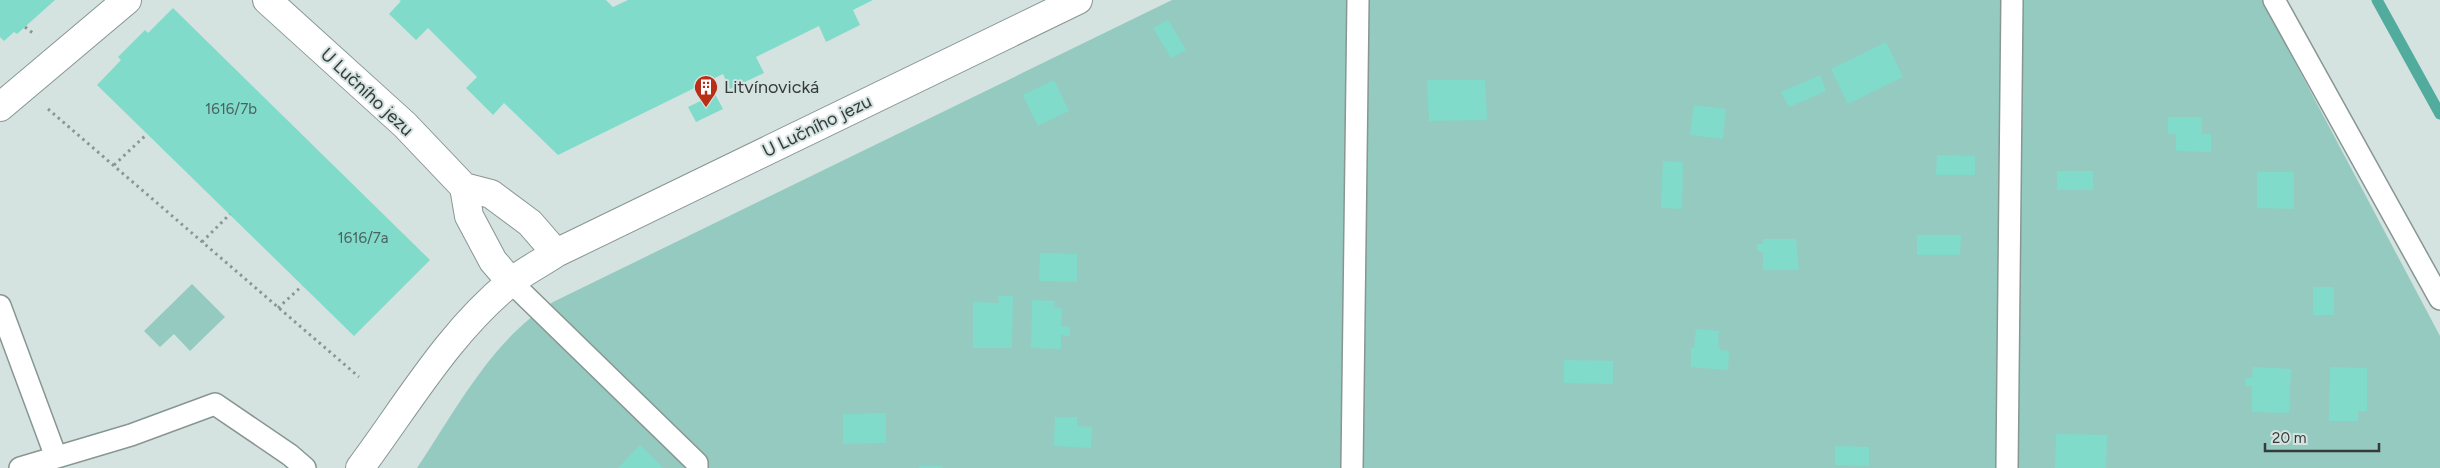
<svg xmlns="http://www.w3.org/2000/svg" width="2440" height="468" font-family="Figtree,sans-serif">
  <rect width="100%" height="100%" fill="#d4e3e0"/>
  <path fill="#94cac0" d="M 1172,0 L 2262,0 L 2440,336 L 2440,468 L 417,468 C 456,410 492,339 553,302 Z
    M 192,284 L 225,317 L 190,351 L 174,334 L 160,347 L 144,331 Z"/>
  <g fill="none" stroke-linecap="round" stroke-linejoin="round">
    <path stroke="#52ac9e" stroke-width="11" d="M 2377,0 L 2440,114"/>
  </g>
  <path fill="#81dbcb" d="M 0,0 L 55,0 L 17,34 L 14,32 L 4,41 L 0,37 Z
    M 399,0 L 606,0 L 613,7 L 628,0 L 873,0 L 853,10 L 860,25 L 826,42 L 819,26 L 756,57 L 764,73 L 730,89 L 723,74 L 558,155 L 504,103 L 493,115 L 466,88 L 477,77 L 428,28 L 416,40 L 389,14 L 401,1 Z
    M 173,8 L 430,260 L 354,336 L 97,85 L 121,60 L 118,57 L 145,30 L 148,33 Z
    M 1168,20 L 1186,50 L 1171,58 L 1153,28 Z
    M 1886,42 L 1903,77 L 1848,104 L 1831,69 Z
    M 1820,75 L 1826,91 L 1789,107 L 1781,92 Z
    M 1054,80 L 1069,111 L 1038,126 L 1023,95 Z
    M 1427,80 L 1485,80 L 1487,120 L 1429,121 Z
    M 715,94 L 723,109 L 696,122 L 688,107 Z
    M 1694,105 L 1726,109 L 1723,139 L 1690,135 Z
    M 2168,117 L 2202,117 L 2202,134 L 2211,134 L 2211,152 L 2176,151 L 2176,134 L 2168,134 Z
    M 1937,155 L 1975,156 L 1975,175 L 1936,175 Z
    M 1663,161 L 1683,162 L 1682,209 L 1661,208 Z
    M 2057,171 L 2093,171 L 2093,190 L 2057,190 Z
    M 2257,172 L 2294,172 L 2294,209 L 2257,208 Z
    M 1917,235 L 1961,235 L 1960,255 L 1917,255 Z
    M 1763,239 L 1796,239 L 1799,270 L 1763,270 L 1763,252 L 1757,251 L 1757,244 L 1763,244 Z
    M 1040,253 L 1077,254 L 1077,282 L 1039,281 Z
    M 2313,287 L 2334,287 L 2334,315 L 2313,315 Z
    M 998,296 L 1013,296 L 1012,348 L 973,348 L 973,302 L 999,303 Z
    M 1032,300 L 1055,301 L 1054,307 L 1062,308 L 1061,326 L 1070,327 L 1070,336 L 1061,335 L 1061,349 L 1031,348 Z
    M 1696,329 L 1719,331 L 1718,347 L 1720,348 L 1720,350 L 1729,351 L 1728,370 L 1691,367 L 1691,348 L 1694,348 Z
    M 1564,360 L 1613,361 L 1613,384 L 1564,383 Z
    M 2253,367 L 2291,369 L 2289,413 L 2252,412 L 2252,386 L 2245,386 L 2245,378 L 2252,378 Z
    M 2330,367 L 2367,368 L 2367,411 L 2358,411 L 2358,421 L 2329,421 Z
    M 886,413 L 886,443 L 843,444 L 843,414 Z
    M 1055,417 L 1077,417 L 1077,426 L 1092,427 L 1091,448 L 1054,446 Z
    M 2056,434 L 2107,435 L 2106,468 L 2055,468 Z
    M 640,445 L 663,468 L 618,468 Z
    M 1835,446 L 1869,447 L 1869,466 L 1835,465 Z
    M 919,466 L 942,466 L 942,468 L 919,468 Z"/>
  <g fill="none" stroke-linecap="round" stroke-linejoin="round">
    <g stroke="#879693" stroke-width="24">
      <path id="lane" d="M 2274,0 L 2440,299
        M 511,282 L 697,463 L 697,468
        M 0,306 L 56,457
        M 20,468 L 131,435 L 215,404 L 290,455 L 305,468
        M 1352,468 L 1358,0
        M 2007,468 L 2012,0"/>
    </g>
    <g stroke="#879693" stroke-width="30">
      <path id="street" d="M 267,0 L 405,125 L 464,187 L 491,194 L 530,223 L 556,253
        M 0,107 L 127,0
        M 464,187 L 469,216 L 493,261 L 511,282
        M 360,468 C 407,405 449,332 511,282 C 525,271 541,263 556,253 L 1078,0"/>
    </g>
    <path stroke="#8b9694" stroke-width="3" stroke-dasharray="2.5 4" stroke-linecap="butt" d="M 25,27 L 34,34
      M 48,109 L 359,377
      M 114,165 L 147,134
      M 202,242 L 230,214
      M 278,308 L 302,286"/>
    <use href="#lane" stroke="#fff" stroke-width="21"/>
    <use href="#street" stroke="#fff" stroke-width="28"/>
  </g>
  <defs>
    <g id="building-pin" transform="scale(1.25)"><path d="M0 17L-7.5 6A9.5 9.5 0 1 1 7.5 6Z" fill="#ba2e18" stroke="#d4e3e0"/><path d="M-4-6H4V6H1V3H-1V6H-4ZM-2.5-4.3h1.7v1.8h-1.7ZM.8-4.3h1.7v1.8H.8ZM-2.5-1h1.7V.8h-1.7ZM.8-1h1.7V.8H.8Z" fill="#fff"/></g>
  </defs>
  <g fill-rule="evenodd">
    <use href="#building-pin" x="706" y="87"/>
  </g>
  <g text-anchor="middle" stroke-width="4" stroke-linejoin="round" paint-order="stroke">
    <g font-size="15" fill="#48635e">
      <text x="231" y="114">1616/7b</text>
      <text x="363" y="243">1616/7a</text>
    </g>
    <g font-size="18" fill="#353b3a" stroke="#d4e3e0" text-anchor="start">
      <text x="724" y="93">Litvínovická</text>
    </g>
    <g font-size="18" fill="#353b3a" stroke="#d4e3e0">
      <text transform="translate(367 92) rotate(43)" y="6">U Lučního jezu</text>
      <text transform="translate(817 126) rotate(-26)" y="6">U Lučního jezu</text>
    </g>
  </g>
  <path d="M2265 443v8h114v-8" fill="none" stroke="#353b3a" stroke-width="2.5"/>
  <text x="2272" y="443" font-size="15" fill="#353b3a" stroke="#d4e3e0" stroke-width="4" paint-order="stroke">20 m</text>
</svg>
